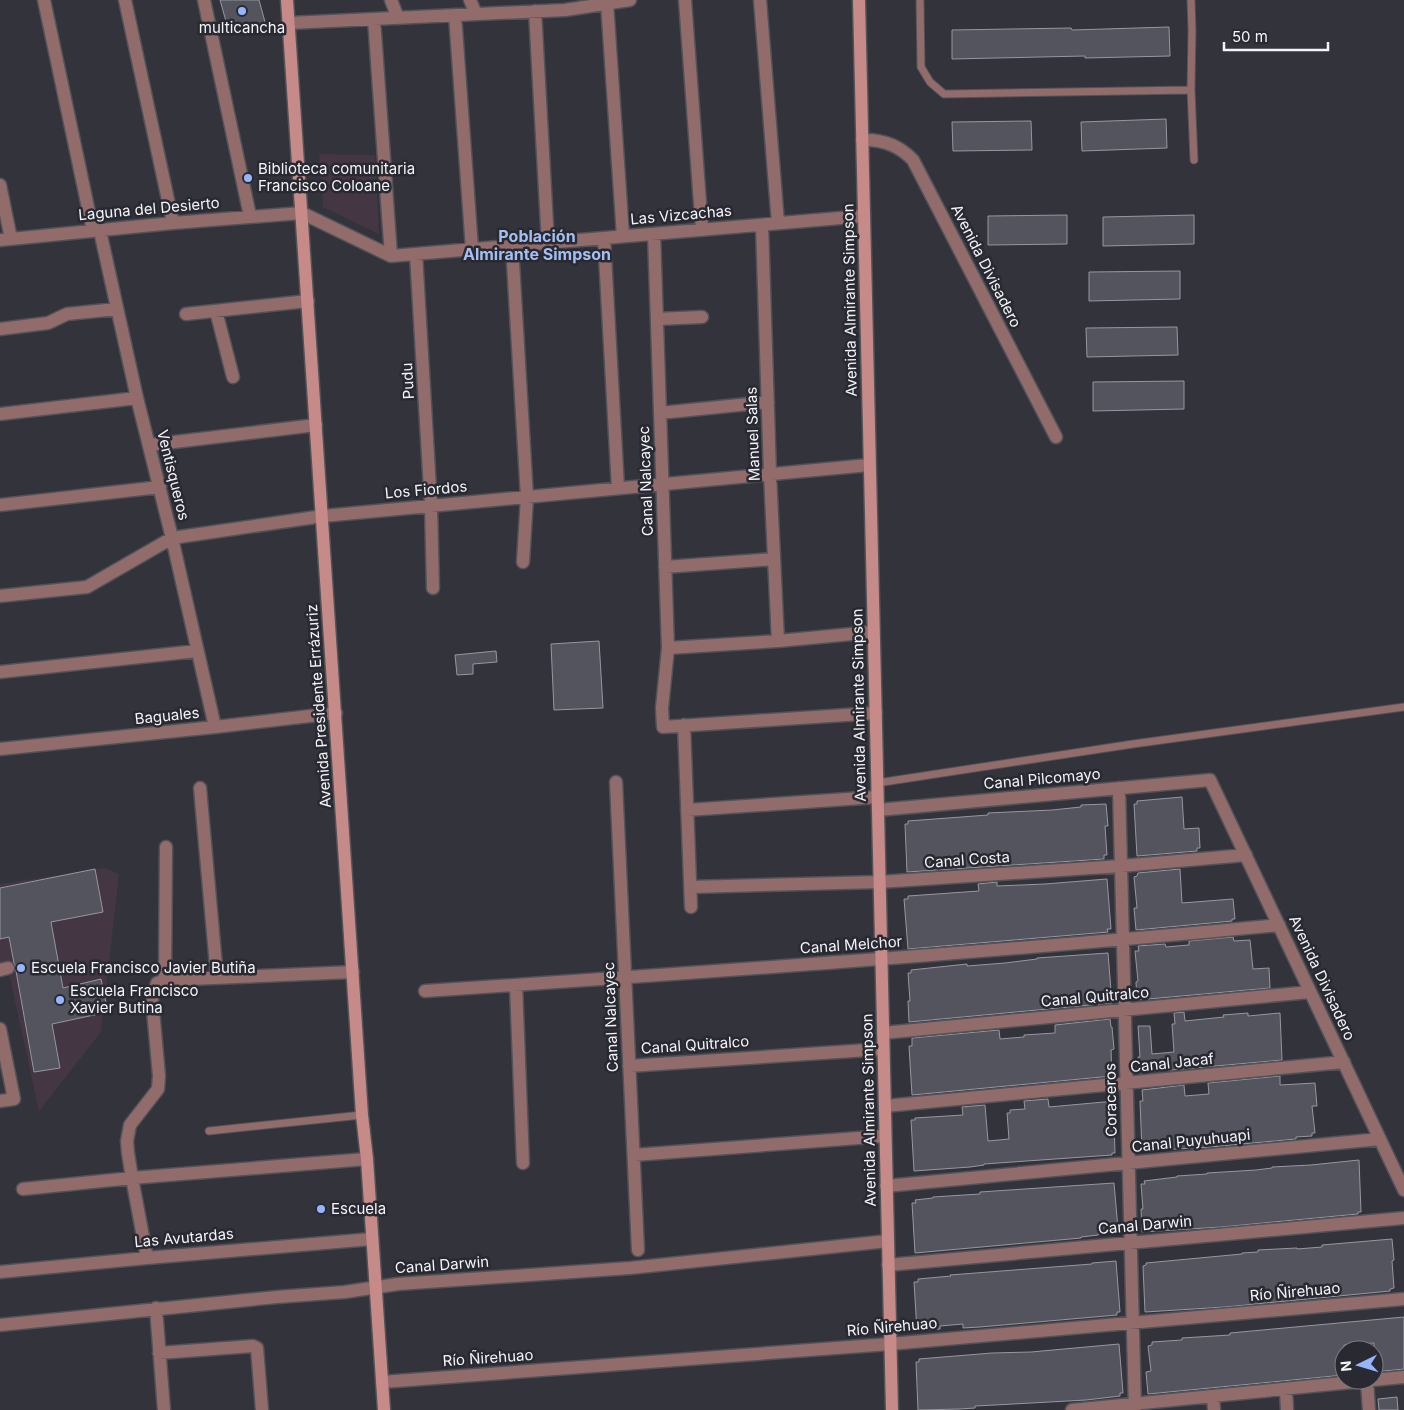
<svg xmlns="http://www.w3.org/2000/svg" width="1404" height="1410" font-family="Inter,sans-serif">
  <rect width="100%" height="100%" fill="#33333b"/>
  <path fill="#453643" d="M 319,154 L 375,155 L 379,234 L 323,207 Z
    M 105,868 L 119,874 L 101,1032 L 39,1111 L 8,969 L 0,969 L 0,884 Z"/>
  <path fill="#53545d" stroke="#9697a0" d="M 220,0 L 259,0 L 265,22 L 229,32 Z
    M 1169,27 L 1170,56 L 1085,58 L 1085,56 L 952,59 L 952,30 L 1071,28 L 1072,30 Z
    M 1166,119 L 1167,148 L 1082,151 L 1081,122 Z
    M 1031,121 L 1032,150 L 953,151 L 952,122 Z
    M 1067,215 L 1067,244 L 988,245 L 988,216 Z
    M 1194,215 L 1194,244 L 1103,246 L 1103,217 Z
    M 1180,271 L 1180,299 L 1089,301 L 1089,272 Z
    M 1177,327 L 1178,355 L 1087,357 L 1086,328 Z
    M 1184,381 L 1184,409 L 1093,411 L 1093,382 Z
    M 599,641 L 603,708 L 554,710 L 551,644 Z
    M 496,651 L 497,662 L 473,664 L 473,674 L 457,675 L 455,655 Z
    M 1182,797 L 1184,829 L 1199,828 L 1200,848 L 1197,848 L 1197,851 L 1137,856 L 1134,804 L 1137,804 L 1137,801 Z
    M 1106,804 L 1108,826 L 1105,826 L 1107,855 L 1104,855 L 1104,859 L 907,872 L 905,824 L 908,824 L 908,821 L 988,815 L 988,813 L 1052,810 L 1081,807 L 1081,805 Z
    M 95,869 L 103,912 L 51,922 L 63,988 L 101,979 L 108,1012 L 52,1024 L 60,1068 L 34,1072 L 16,971 L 16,967 L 14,963 L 9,937 L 0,939 L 0,888 Z
    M 1180,869 L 1182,903 L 1233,899 L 1235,919 L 1232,919 L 1232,921 L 1136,930 L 1134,908 L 1137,908 L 1134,877 L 1137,876 L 1138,873 Z
    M 1107,879 L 1111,929 L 1107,929 L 1108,932 L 908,949 L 904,899 L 908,899 L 908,896 L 979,891 L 978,884 L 997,882 L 997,886 L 1045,884 Z
    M 1233,937 L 1234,941 L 1250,940 L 1253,969 L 1269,968 L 1270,988 L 1137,1000 L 1136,982 L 1138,981 L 1135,951 L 1139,951 L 1138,946 L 1165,944 L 1166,947 L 1189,945 L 1189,941 Z
    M 1108,953 L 1112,1003 L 909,1022 L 908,1001 L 910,1001 L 908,973 L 911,973 L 911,970 L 967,964 L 967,966 L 1005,963 L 1037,959 L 1037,958 Z
    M 1184,1012 L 1185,1021 L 1224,1017 L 1223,1015 L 1248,1013 L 1248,1016 L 1280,1013 L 1282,1060 L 1139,1073 L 1138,1057 L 1140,1057 L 1138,1026 L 1150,1026 L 1152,1054 L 1174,1052 L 1172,1024 L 1175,1024 L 1174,1013 Z
    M 1110,1019 L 1111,1027 L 1112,1027 L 1114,1049 L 1111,1050 L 1112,1076 L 912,1095 L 909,1046 L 912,1046 L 912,1038 L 999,1030 L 1000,1039 L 1024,1037 L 1024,1035 L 1055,1033 L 1055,1025 Z
    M 1280,1076 L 1280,1085 L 1315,1083 L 1317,1106 L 1312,1106 L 1315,1133 L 1312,1133 L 1312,1136 L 1296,1137 L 1296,1139 L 1210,1147 L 1142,1151 L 1140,1101 L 1143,1101 L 1142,1090 L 1184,1085 L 1185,1096 L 1209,1094 L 1208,1083 Z
    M 1048,1099 L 1049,1107 L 1115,1101 L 1116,1124 L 1114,1124 L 1115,1153 L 1112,1153 L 1112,1155 L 984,1164 L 984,1165 L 970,1167 L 914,1171 L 911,1120 L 915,1120 L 915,1118 L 963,1115 L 962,1107 L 985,1105 L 988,1141 L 1009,1139 L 1007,1113 L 1010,1113 L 1010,1110 L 1025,1109 L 1024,1101 Z
    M 1359,1160 L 1361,1212 L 1358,1212 L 1358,1214 L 1221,1227 L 1142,1232 L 1141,1209 L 1143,1209 L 1141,1184 L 1145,1184 L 1144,1181 L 1177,1177 L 1177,1176 L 1207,1174 L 1207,1173 L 1256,1170 L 1272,1168 L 1272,1167 L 1311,1165 Z
    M 1114,1183 L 1118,1229 L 1114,1230 L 1114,1233 L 1098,1234 L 1098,1235 L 1081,1237 L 1081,1238 L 915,1253 L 912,1203 L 916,1203 L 915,1200 L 933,1198 L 933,1197 L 980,1194 L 980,1192 L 995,1191 Z
    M 1392,1239 L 1394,1260 L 1392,1261 L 1394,1288 L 1390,1289 L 1390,1291 L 1225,1307 L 1145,1312 L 1143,1266 L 1146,1265 L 1146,1263 L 1242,1254 L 1242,1253 L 1258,1252 L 1258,1250 L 1297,1248 L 1297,1249 L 1322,1247 L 1322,1245 Z
    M 1116,1261 L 1120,1312 L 1117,1312 L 1117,1315 L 980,1327 L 963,1328 L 963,1324 L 940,1326 L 940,1329 L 917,1331 L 914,1282 L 918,1282 L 918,1279 L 951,1276 L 950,1275 L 1092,1264 L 1092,1263 Z
    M 1404,1317 L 1404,1369 L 1374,1372 L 1374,1343 L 1344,1345 L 1344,1375 L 1148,1394 L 1146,1372 L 1151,1371 L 1148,1346 L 1152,1345 L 1152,1342 L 1182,1340 L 1182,1338 L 1230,1335 L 1230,1333 Z
    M 1119,1344 L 1123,1393 L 1120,1393 L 1120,1396 L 1086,1400 L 995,1405 L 975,1406 L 975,1408 L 960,1409 L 918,1410 L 916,1362 L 919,1362 L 919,1359 L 992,1353 L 1031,1352 Z
    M 1397,1397 L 1398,1410 L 1379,1410 L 1378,1399 Z"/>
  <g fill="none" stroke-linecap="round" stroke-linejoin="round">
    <g stroke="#525259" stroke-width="9">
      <path id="lane" d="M 920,0 L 921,67 L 930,82 L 944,94 L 1191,90
        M 1191,0 L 1192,30 L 1191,90 L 1194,160
        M 877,783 L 1133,744 L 1404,707
        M 209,1131 L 362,1115"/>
    </g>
    <g stroke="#525259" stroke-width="15">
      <path id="street" d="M 44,0 L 93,231
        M 125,0 L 173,223
        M 204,0 L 250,216
        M 391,0 L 398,18
        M 470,0 L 476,14
        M 685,0 L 702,230
        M 760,0 L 778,223
        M 607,3 L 623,236
        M 535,11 L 548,243
        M 455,15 L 472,249
        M 374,19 L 391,256
        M 289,23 L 565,10 L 630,0
        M 862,140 C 883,139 899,145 913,160 L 1056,437
        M 0,185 L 11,239
        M 762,225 L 770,474 L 778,641
        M 100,231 L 137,398 L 172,538 L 215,727
        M 654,234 L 668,648 L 662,708 L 663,727 L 876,713
        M 604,238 L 618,488
        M 0,240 L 173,223 L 302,213 L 391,256 L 864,216
        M 512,246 L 527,497 L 523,562
        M 416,254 L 431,506 L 433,588
        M 216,311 L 233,377
        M 186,314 L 308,301
        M 657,319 L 702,317
        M 0,329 L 48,323 L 67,314 L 117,309
        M 660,413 L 768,402
        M 0,414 L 137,398
        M 149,445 L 316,425
        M 0,505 L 160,487
        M 665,567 L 774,559
        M 0,596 L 87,587 L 172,538 L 323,516 L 869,465
        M 668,648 L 778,641 L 873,632
        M 0,672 L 197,651
        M 684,725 L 691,907
        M 0,749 L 215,727 L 336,713
        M 616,782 L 638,1250
        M 200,788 L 217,977
        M 1119,788 L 1135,1410
        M 687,810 L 877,797
        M 878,810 L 1210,780 L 1404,1190
        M 691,887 L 879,882 L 1121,866 L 1246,855
        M 0,970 L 8,968
        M 165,980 L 353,972
        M 516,985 L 523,1163
        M 425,991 C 710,972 995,952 1279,925
        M 0,1029 L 14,1099 L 0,1101
        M 883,1033 L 1310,992
        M 629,1066 L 883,1049
        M 885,1106 L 1344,1062
        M 634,1155 L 885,1136
        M 886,1186 L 1380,1139
        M 23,1189 L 132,1178 L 367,1159
        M 147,1258 L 132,1178 L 128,1153 L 127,1141 L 130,1125 L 158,1089 L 159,1076 L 152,999 L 157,983 L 165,980 L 166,847
        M 888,1265 L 1404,1218
        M 0,1272 L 147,1258 L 372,1239
        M 156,1308 L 164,1410
        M 0,1325 L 277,1297 L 345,1292 L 398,1284 L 630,1268 L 888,1241
        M 159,1353 L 253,1346 L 257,1348 L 262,1410
        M 1367,1381 L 1369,1410
        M 382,1382 L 890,1344 L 1404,1299
        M 1286,1389 L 1287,1410
        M 1213,1396 L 1214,1410
        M 1072,1410 L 1404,1377"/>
    </g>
    <g stroke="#525259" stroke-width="15">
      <path id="secondary" d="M 287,0 L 362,1115 L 367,1159 L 384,1410
        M 859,0 L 892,1410"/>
    </g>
    <use href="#lane" stroke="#926c6a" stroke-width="7"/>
    <use href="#street" stroke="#926c6a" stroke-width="12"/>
    <use href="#secondary" stroke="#c68a88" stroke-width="12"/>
  </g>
  <g fill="#95b6fd" stroke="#292931" stroke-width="2">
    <circle cx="242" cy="11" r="5"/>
    <circle cx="248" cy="178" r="5"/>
    <circle cx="21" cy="968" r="5"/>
    <circle cx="60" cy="1000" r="5"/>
    <circle cx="321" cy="1209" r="5"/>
  </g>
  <g text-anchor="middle" stroke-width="5" stroke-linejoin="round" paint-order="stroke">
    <g font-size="15" fill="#f3f4f9" stroke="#292931" text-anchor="start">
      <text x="242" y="33" text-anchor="middle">multicancha</text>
      <text x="258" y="174">Biblioteca comunitaria<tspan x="258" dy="17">Francisco Coloane</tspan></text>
      <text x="31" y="973">Escuela Francisco Javier Butiña</text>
      <text x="70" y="996">Escuela Francisco<tspan x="70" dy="17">Xavier Butina</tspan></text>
      <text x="331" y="1214">Escuela</text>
    </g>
    <g font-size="15" fill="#f3f4f9" stroke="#292931">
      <text transform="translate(149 209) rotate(-5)" y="5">Laguna del Desierto</text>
      <text transform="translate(681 215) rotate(-5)" y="5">Las Vizcachas</text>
      <text transform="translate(986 266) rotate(63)" y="5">Avenida Divisadero</text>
      <text transform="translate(850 300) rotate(-91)" y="5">Avenida Almirante Simpson</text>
      <text transform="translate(408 381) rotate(-93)" y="5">Pudu</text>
      <text transform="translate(753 434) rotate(-92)" y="5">Manuel Salas</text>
      <text transform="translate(173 475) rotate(76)" y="5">Ventisqueros</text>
      <text transform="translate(646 481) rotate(-92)" y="5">Canal Nalcayec</text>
      <text transform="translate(426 490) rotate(-5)" y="5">Los Fiordos</text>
      <text transform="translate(859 705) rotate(-91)" y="5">Avenida Almirante Simpson</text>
      <text transform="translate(319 706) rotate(-94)" y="5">Avenida Presidente Errázuriz</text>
      <text transform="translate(167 716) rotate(-6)" y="5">Baguales</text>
      <text transform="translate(1042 779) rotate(-5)" y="5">Canal Pilcomayo</text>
      <text transform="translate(967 860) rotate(-4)" y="5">Canal Costa</text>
      <text transform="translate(851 945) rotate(-4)" y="5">Canal Melchor</text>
      <text transform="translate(1322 978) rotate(65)" y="5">Avenida Divisadero</text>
      <text transform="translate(1095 997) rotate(-5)" y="5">Canal Quitralco</text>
      <text transform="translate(611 1017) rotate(-92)" y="5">Canal Nalcayec</text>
      <text transform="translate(695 1045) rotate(-4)" y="5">Canal Quitralco</text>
      <text transform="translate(1172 1063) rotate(-6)" y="5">Canal Jacaf</text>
      <text transform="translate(1111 1100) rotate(-91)" y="5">Coraceros</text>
      <text transform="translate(869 1110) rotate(-91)" y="5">Avenida Almirante Simpson</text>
      <text transform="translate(1191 1141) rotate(-6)" y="5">Canal Puyuhuapi</text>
      <text transform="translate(1145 1225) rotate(-5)" y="5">Canal Darwin</text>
      <text transform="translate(184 1238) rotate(-5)" y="5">Las Avutardas</text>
      <text transform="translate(442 1265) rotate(-4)" y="5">Canal Darwin</text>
      <text transform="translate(1295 1292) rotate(-5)" y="5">Río Ñirehuao</text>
      <text transform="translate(892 1327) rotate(-5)" y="5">Río Ñirehuao</text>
      <text transform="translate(488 1358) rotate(-4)" y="5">Río Ñirehuao</text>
    </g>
    <g font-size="16" font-weight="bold" fill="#a5bff4" stroke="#292931">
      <text x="537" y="242">Población<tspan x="537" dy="18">Almirante Simpson</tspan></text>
    </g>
  </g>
  <g transform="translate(1359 1365) rotate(265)"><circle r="24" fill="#292931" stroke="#7a7a81"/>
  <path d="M0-4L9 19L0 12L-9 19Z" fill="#95b6fd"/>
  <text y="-8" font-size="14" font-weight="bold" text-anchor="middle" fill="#f3f4f9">N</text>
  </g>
  <path d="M1224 42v8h104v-8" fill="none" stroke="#f3f4f9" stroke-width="2.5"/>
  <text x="1232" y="42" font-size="15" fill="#f3f4f9" stroke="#292931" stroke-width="4" paint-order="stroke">50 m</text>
</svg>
